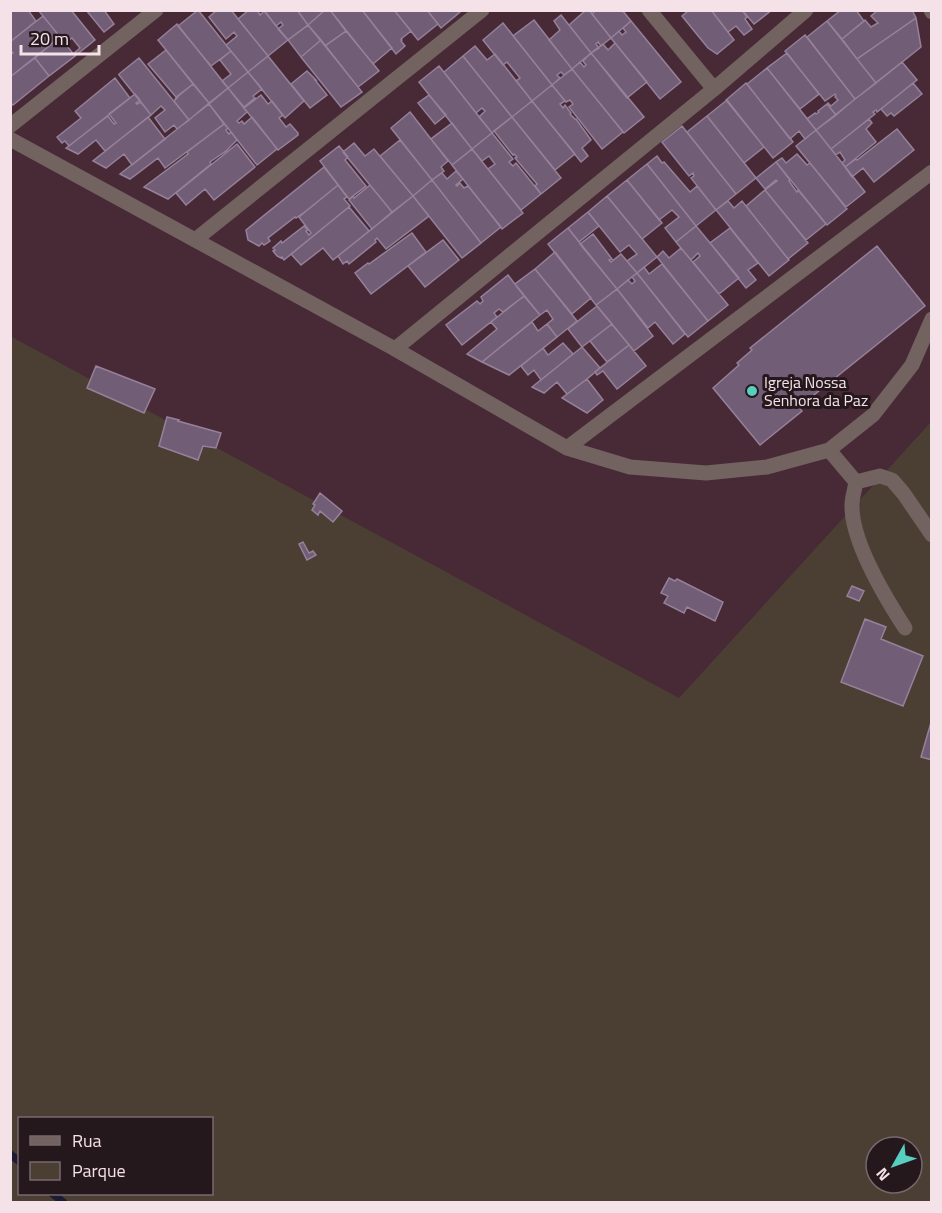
<svg xmlns="http://www.w3.org/2000/svg" width="942" height="1213" font-family="'Titillium Web',sans-serif">
  <rect width="100%" height="100%" fill="#472a36"/>
  <path fill="#4b3f34" fill-rule="evenodd" d="M 10,336 L 679,698 L 931,422 L 931,1202 L 11,1202 ZM 20,1118 L 212,1118 L 212,1194 L 20,1194 ZM 876,1147 L 912,1147 L 912,1183 L 876,1183 Z"/>
  <g fill="none" stroke-linecap="round" stroke-linejoin="round">
    <path stroke="#1e1c32" stroke-width="8" d="M 10,1154 L 20,1162
      M 53,1194 L 63,1202"/>
  </g>
  <path fill="#715d75" stroke="#96809a" stroke-width="1.5" d="M 10,10 L 28,10 L 36,21 L 10,42 Z
    M 38,10 L 71,10 L 95,40 L 75,56 L 73,54 L 80,48 L 72,38 L 65,43 Z
    M 86,10 L 104,10 L 114,24 L 104,32 Z
    M 198,10 L 231,51 L 211,66 L 178,26 Z
    M 217,10 L 231,10 L 268,56 L 248,72 L 226,45 L 237,36 L 234,32 L 226,39 L 209,17 Z
    M 249,10 L 257,10 L 260,15 L 264,11 L 288,40 L 268,56 L 238,19 Z
    M 264,10 L 297,10 L 308,25 L 288,40 L 278,29 L 283,25 L 281,22 L 276,26 Z
    M 297,10 L 325,10 L 308,25 Z
    M 325,10 L 330,10 L 346,31 L 325,46 L 308,25 Z
    M 330,10 L 362,10 L 392,48 L 373,64 Z
    M 362,10 L 394,10 L 411,31 L 401,39 L 402,40 L 401,41 L 405,46 L 396,54 Z
    M 394,10 L 427,10 L 438,24 L 418,40 Z
    M 427,10 L 459,10 L 460,12 L 441,28 Z
    M 586,10 L 589,10 L 611,38 L 601,46 L 598,42 L 596,44 L 599,48 L 591,53 L 569,25 Z
    M 596,10 L 622,10 L 631,21 L 611,38 L 592,14 Z
    M 689,10 L 711,10 L 734,40 L 717,54 L 708,48 L 682,16 Z
    M 711,10 L 742,10 L 747,17 L 745,19 L 752,29 L 744,35 L 736,26 L 728,32 Z
    M 742,10 L 772,10 L 754,24 Z
    M 841,10 L 856,10 L 864,21 L 842,39 L 827,21 Z
    M 878,10 L 912,10 L 916,18 L 857,59 L 842,39 L 865,20 L 871,27 L 878,23 L 871,16 Z
    M 561,15 L 591,53 L 572,69 L 549,40 L 560,30 L 554,21 Z
    M 43,16 L 60,37 L 10,77 L 10,55 L 13,53 L 10,50 L 10,42 Z
    M 916,18 L 921,47 L 876,83 L 857,59 Z
    M 534,20 L 572,69 L 564,75 L 561,72 L 557,75 L 560,78 L 552,85 L 513,36 Z
    M 631,21 L 681,82 L 660,99 L 611,38 L 619,31 L 622,35 L 626,32 L 623,28 Z
    M 827,21 L 876,83 L 855,99 L 807,37 Z
    M 503,23 L 552,85 L 532,101 L 516,81 L 520,78 L 507,62 L 503,65 L 483,40 Z
    M 177,24 L 228,88 L 209,103 L 158,40 Z
    M 308,25 L 321,40 L 301,57 L 288,40 Z
    M 346,31 L 379,71 L 358,87 L 325,46 Z
    M 805,35 L 855,99 L 836,115 L 827,104 L 828,103 L 831,106 L 838,100 L 835,97 L 836,96 L 835,94 L 825,101 L 785,51 Z
    M 60,37 L 75,56 L 49,76 L 35,58 Z
    M 321,40 L 362,92 L 341,107 L 301,57 Z
    M 615,43 L 647,82 L 627,98 L 591,53 L 603,44 L 608,50 Z
    M 475,46 L 487,60 L 495,54 L 532,101 L 512,117 L 463,56 Z
    M 166,50 L 193,84 L 176,97 L 148,64 Z
    M 231,51 L 248,72 L 228,88 L 222,81 L 231,74 L 220,60 Z
    M 591,53 L 644,117 L 624,133 L 572,69 L 580,62 L 584,67 L 586,65 L 583,61 Z
    M 787,53 L 819,94 L 800,109 L 767,68 Z
    M 268,56 L 304,101 L 285,118 L 248,72 Z
    M 463,56 L 512,117 L 492,133 L 479,117 L 485,111 L 482,108 L 476,113 L 444,72 Z
    M 35,58 L 49,76 L 13,105 L 10,102 L 10,77 Z
    M 139,58 L 189,120 L 177,129 L 174,125 L 165,132 L 155,118 L 165,110 L 161,106 L 151,115 L 119,75 L 119,74 Z
    M 902,62 L 917,80 L 877,112 L 876,110 L 873,112 L 875,114 L 831,149 L 816,130 Z
    M 439,66 L 492,133 L 472,149 L 419,82 Z
    M 767,68 L 816,130 L 805,139 L 799,131 L 790,139 L 747,84 Z
    M 572,69 L 623,132 L 602,149 L 569,107 L 573,104 L 570,100 L 566,102 L 552,85 Z
    M 307,71 L 316,80 L 315,80 L 327,95 L 310,108 L 291,84 Z
    M 248,72 L 262,89 L 253,96 L 255,98 L 244,107 L 228,88 Z
    M 115,78 L 130,98 L 69,146 L 65,141 L 62,143 L 57,137 L 81,118 L 75,111 Z
    M 746,83 L 793,142 L 773,158 L 726,100 Z
    M 913,83 L 922,94 L 894,116 L 891,113 L 887,116 L 881,109 Z
    M 193,84 L 209,103 L 189,120 L 174,101 L 177,98 L 176,98 Z
    M 552,85 L 565,101 L 560,104 L 563,108 L 565,105 L 571,113 L 570,114 L 575,119 L 576,119 L 591,140 L 582,148 L 588,156 L 581,162 L 532,101 Z
    M 228,88 L 247,112 L 237,121 L 239,123 L 242,121 L 244,124 L 252,117 L 277,149 L 257,165 L 209,104 Z
    M 135,94 L 140,100 L 136,103 L 137,104 L 141,102 L 151,115 L 105,151 L 96,140 L 78,154 L 66,148 L 108,116 L 114,124 L 116,123 L 109,114 Z
    M 261,95 L 268,104 L 272,101 L 283,115 L 279,118 L 286,127 L 290,124 L 298,133 L 298,135 L 278,150 L 244,108 Z
    M 429,95 L 446,115 L 435,124 L 418,103 Z
    M 727,100 L 764,147 L 744,163 L 707,116 Z
    M 532,101 L 575,154 L 555,170 L 512,117 Z
    M 209,104 L 224,124 L 165,168 L 158,158 L 130,179 L 120,174 Z
    M 827,104 L 836,115 L 816,130 L 807,119 L 815,113 L 816,114 L 819,112 L 818,111 Z
    M 410,112 L 448,161 L 441,167 L 444,171 L 432,180 L 391,128 Z
    M 707,116 L 756,178 L 736,194 L 687,132 Z
    M 148,117 L 165,139 L 132,165 L 124,154 L 106,168 L 93,161 Z
    M 512,117 L 561,178 L 541,194 L 535,186 L 537,184 L 515,158 L 517,157 L 514,154 L 513,155 L 494,131 Z
    M 869,119 L 872,123 L 866,129 L 876,142 L 845,167 L 842,163 L 845,160 L 840,152 L 836,155 L 831,149 Z
    M 452,123 L 472,149 L 452,165 L 431,139 Z
    M 224,124 L 228,128 L 226,130 L 229,134 L 231,132 L 237,140 L 226,151 L 210,162 L 211,164 L 168,199 L 144,187 L 188,154 L 187,152 Z
    M 682,126 L 736,194 L 716,210 L 691,178 L 694,176 L 693,173 L 689,176 L 662,142 Z
    M 897,129 L 914,150 L 874,182 L 863,168 L 852,177 L 845,167 L 856,159 L 857,160 Z
    M 816,130 L 865,192 L 846,207 L 796,146 Z
    M 492,133 L 513,159 L 509,162 L 513,166 L 516,163 L 541,194 L 521,210 L 488,169 L 495,164 L 489,156 L 482,161 L 472,149 Z
    M 400,140 L 432,180 L 413,196 L 380,156 Z
    M 354,143 L 365,156 L 374,149 L 413,196 L 392,212 L 343,152 Z
    M 237,144 L 255,167 L 214,200 L 205,189 L 186,205 L 176,193 Z
    M 339,146 L 348,157 L 345,160 L 366,186 L 349,199 L 320,161 Z
    M 472,149 L 523,213 L 502,229 L 452,165 Z
    M 797,154 L 807,165 L 810,163 L 847,209 L 827,225 L 776,162 L 782,158 L 786,163 Z
    M 657,156 L 662,163 L 664,162 L 690,192 L 697,186 L 716,210 L 696,226 L 647,164 Z
    M 776,162 L 790,180 L 789,181 L 797,192 L 798,190 L 826,224 L 806,240 L 765,190 L 777,181 L 776,180 L 765,189 L 756,178 Z
    M 647,164 L 696,226 L 676,242 L 665,228 L 679,217 L 672,210 L 659,220 L 627,180 Z
    M 324,167 L 338,185 L 306,211 L 296,218 L 295,217 L 268,238 L 270,241 L 264,245 L 262,243 L 259,246 L 248,240 L 246,230 Z
    M 456,171 L 463,179 L 456,185 L 457,186 L 460,183 L 464,188 L 468,186 L 501,227 L 481,243 L 432,180 L 442,173 L 447,179 Z
    M 432,180 L 481,243 L 462,258 L 413,196 Z
    M 627,180 L 662,223 L 642,239 L 607,196 Z
    M 338,185 L 347,197 L 344,199 L 350,206 L 284,260 L 282,257 L 281,258 L 277,256 L 273,251 L 275,250 L 273,248 L 281,241 L 282,243 L 304,226 L 308,230 L 306,231 L 309,235 L 311,233 L 299,217 Z
    M 370,185 L 392,212 L 372,229 L 349,200 L 353,196 L 354,198 Z
    M 765,190 L 808,243 L 788,259 L 746,206 Z
    M 413,196 L 429,216 L 386,249 L 377,238 L 375,240 L 376,242 L 349,264 L 347,261 L 343,264 L 338,256 Z
    M 607,196 L 657,257 L 637,273 L 627,261 L 637,254 L 629,245 L 620,252 L 588,212 Z
    M 728,201 L 734,208 L 742,201 L 789,260 L 769,276 L 716,210 Z
    M 349,207 L 369,231 L 333,260 L 323,248 L 301,265 L 291,254 Z
    M 588,212 L 599,226 L 579,242 L 568,228 Z
    M 696,226 L 739,278 L 719,294 L 693,262 L 700,256 L 698,253 L 691,260 L 676,242 Z
    M 568,228 L 617,289 L 596,305 L 548,244 Z
    M 730,228 L 758,263 L 748,270 L 756,280 L 746,288 L 710,243 Z
    M 412,233 L 426,252 L 371,294 L 355,273 L 368,263 L 369,264 Z
    M 593,234 L 612,259 L 609,260 L 611,262 L 621,254 L 637,273 L 617,289 L 580,244 Z
    M 443,240 L 459,260 L 425,287 L 408,266 Z
    M 877,246 L 925,306 L 799,407 L 802,411 L 760,445 L 713,388 L 739,365 L 737,363 L 752,350 L 750,348 Z
    M 681,248 L 728,305 L 708,321 L 657,257 L 663,251 L 669,258 Z
    M 555,252 L 591,298 L 572,314 L 535,269 Z
    M 662,264 L 708,321 L 688,337 L 637,273 L 644,267 L 649,274 Z
    M 535,269 L 577,321 L 557,337 L 547,324 L 553,319 L 547,310 L 540,315 L 515,284 Z
    M 637,273 L 685,334 L 673,344 L 655,322 L 648,328 L 617,289 L 628,280 L 632,284 L 635,281 L 632,277 Z
    M 508,275 L 524,296 L 503,312 L 499,309 L 494,313 L 497,317 L 462,345 L 446,325 L 477,301 L 480,304 L 483,301 L 481,297 Z
    M 617,289 L 653,336 L 634,351 L 596,305 Z
    M 524,296 L 540,315 L 482,362 L 467,354 L 497,329 L 491,322 Z
    M 597,306 L 612,324 L 582,347 L 568,329 Z
    M 532,322 L 538,331 L 547,324 L 557,337 L 509,375 L 482,362 Z
    M 612,324 L 629,345 L 607,362 L 590,341 Z
    M 563,343 L 573,354 L 541,380 L 534,370 L 528,375 L 521,366 L 543,348 L 548,355 Z
    M 629,345 L 646,366 L 617,389 L 603,371 L 597,375 L 595,372 Z
    M 582,347 L 600,368 L 587,379 L 567,394 L 557,382 L 544,393 L 532,387 Z
    M 96,366 L 155,389 L 144,413 L 87,388 Z
    M 587,379 L 603,400 L 587,413 L 562,398 Z
    M 167,417 L 179,420 L 178,421 L 221,433 L 216,448 L 203,446 L 198,460 L 159,446 Z
    M 320,493 L 342,511 L 333,522 L 320,511 L 318,515 L 312,510 L 315,505 L 313,504 Z
    M 303,542 L 309,553 L 313,551 L 316,555 L 307,560 L 299,544 Z
    M 669,578 L 675,581 L 677,579 L 723,602 L 715,621 L 687,607 L 684,613 L 664,603 L 668,596 L 661,593 Z
    M 852,586 L 864,591 L 859,601 L 847,596 Z
    M 865,619 L 886,627 L 881,639 L 923,656 L 903,706 L 841,682 Z
    M 932,719 L 932,760 L 921,757 Z"/>
  <g fill="none" stroke-linecap="round" stroke-linejoin="round">
    <path stroke="#726260" stroke-width="15" d="M 649,10 L 714,89
      M 931,10 L 932,12
      M 10,126 L 156,10
      M 10,139 L 395,349 L 567,448 L 630,467 L 706,473 L 767,467 L 829,450 L 873,415 L 912,365 L 932,319
      M 195,240 L 482,10
      M 395,349 L 714,89 L 806,10
      M 567,448 L 932,172
      M 829,450 L 856,482 L 880,476 L 892,480 L 904,494 L 932,535
      M 856,482 C 855,489 852,497 852,505 C 851,541 885,597 905,628"/>
  </g>
  <circle fill="#58cec0" stroke="#25181d" stroke-width="2" cx="752" cy="391" r="6"/>
  <g text-anchor="middle" stroke-width="6" stroke-linejoin="round" paint-order="stroke">
    <g font-size="16" fill="#f5e1e8" stroke="#25181d" text-anchor="start">
      <text x="764" y="388">Igreja Nossa<tspan x="764" dy="18">Senhora da Paz</tspan></text>
    </g>
  </g>
  <rect width="942" height="1213" fill="none" stroke="#f5e1e8" stroke-width="24"/>
  <rect x="18" y="1117" width="195" height="78" fill="#25181d" stroke="#78686e" stroke-width="1.5"/>
  <rect x="30" y="1136" width="30" height="9" fill="#726260" stroke="#78686e" stroke-width="1.5"/>
  <text x="72" y="1147" font-size="18" fill="#f5e1e8">Rua</text>
  <rect x="30" y="1162" width="30" height="18" fill="#4b3f34" stroke="#78686e" stroke-width="1.5"/>
  <text x="72" y="1177" font-size="18" fill="#f5e1e8">Parque</text>
  <g transform="translate(894 1165) rotate(230)"><circle r="28" fill="#25181d" stroke="#78686e" stroke-width="1.5"/>
  <path d="M0-4.5L10 22L0 15L-10 22Z" fill="#58cec0"/>
  <text y="-9" font-size="16" font-weight="bold" text-anchor="middle" fill="#f5e1e8">N</text>
  </g>
  <path d="M21 45v9h78v-9" fill="none" stroke="#f5e1e8" stroke-width="3"/>
  <text x="30" y="45" font-size="18" fill="#f5e1e8" stroke="#25181d" stroke-width="4.5" paint-order="stroke">20 m</text>
</svg>
